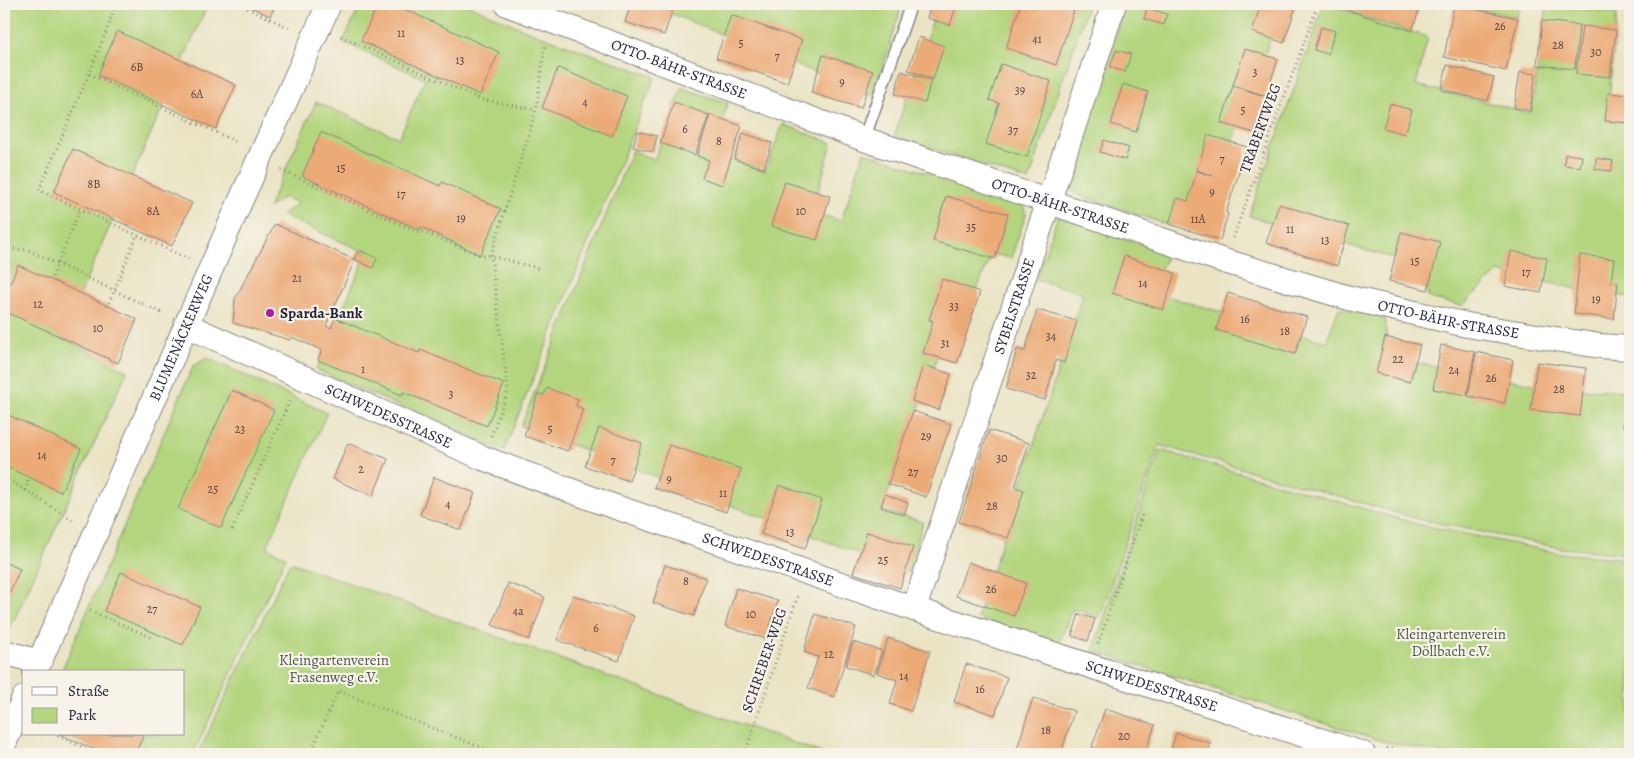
<svg xmlns="http://www.w3.org/2000/svg" width="1634" height="758" font-family="Alegreya,serif">
  <rect width="100%" height="100%" fill="#f7f3e8"/>
  <filter id="ink" filterUnits="userSpaceOnUse"><feTurbulence type="fractalNoise" baseFrequency=".02" numOctaves="2"/><feDisplacementMap in="SourceGraphic" scale="10" xChannelSelector="R" yChannelSelector="G"/><feConvolveMatrix kernelMatrix="1 2 1 2 8 2 1 2 1" color-interpolation-filters="sRGB"/></filter>
  <filter id="wash" filterUnits="userSpaceOnUse"><feTurbulence type="fractalNoise" baseFrequency=".0096" numOctaves="4" result="noise"/><feDisplacementMap in="SourceGraphic" scale="20" xChannelSelector="R" yChannelSelector="G"/><feGaussianBlur stdDeviation="1.12" result="paint"/><feColorMatrix in="noise" values="0 0 0 0 0 0 0 0 0 0 0 0 0 0 0 0 0 1.4 0 .05"/><feComposite in="paint" operator="in"/></filter>
  <g filter="url(#wash)">
    <rect width="100%" height="100%" fill="#eae4c5"/>
    <path fill="#b3d57e" stroke="#6a7c5c" d="M 4,4 L 208,4 L 61,337 L 127,371 L 10,629 L 4,628 Z
      M 361,4 L 466,4 L 528,31 L 655,77 L 504,451 L 316,370 L 367,253 L 282,215 L 298,203 L 284,197 L 268,208 L 316,102 L 399,138 L 425,79 L 343,42 Z
      M 648,4 L 902,4 L 874,97 Z
      M 938,4 L 1088,4 L 1029,181 L 894,136 Z
      M 1125,4 L 1283,4 L 1202,229 L 1165,224 L 1075,194 L 1067,185 Z
      M 1324,4 L 1428,37 L 1416,85 L 1531,113 L 1547,5 L 1617,13 L 1607,120 L 1630,123 L 1630,297 L 1591,292 L 1498,272 L 1462,306 L 1429,298 L 1419,266 L 1249,216 Z
      M 1455,4 L 1520,4 L 1517,17 Z
      M 682,88 L 728,103 L 712,151 L 765,171 L 783,124 L 832,143 L 812,212 L 841,221 L 864,152 L 1022,204 L 1026,214 L 1011,258 L 992,254 L 975,294 L 961,291 L 882,510 L 923,522 L 908,572 L 521,426 L 632,150 L 654,160 Z
      M 1058,216 L 1168,253 L 1151,292 L 1326,342 L 1339,308 L 1385,318 L 1388,358 L 1556,388 L 1630,391 L 1630,554 L 1560,548 L 1418,519 L 1159,445 L 1100,617 L 1072,609 L 1059,644 L 977,618 L 1083,294 L 1036,279 Z
      M 207,358 L 327,413 L 267,547 L 286,557 L 193,754 L 100,754 L 101,751 L 62,734 L 184,734 L 184,672 L 61,672 L 193,366 Z
      M 1160,450 L 1417,524 L 1559,553 L 1630,559 L 1630,754 L 1446,754 L 1382,741 L 1093,651 Z
      M 290,562 L 752,728 L 824,754 L 198,754 Z"/>
    <g id="blocks">
      <path fill="#ecaa77" d="M 244,4 L 276,4 L 270,16 Z
        M 378,4 L 393,4 L 499,52 L 480,95 L 361,41 Z
        M 631,4 L 675,4 L 664,35 L 625,22 Z
        M 931,4 L 957,4 L 950,25 L 927,18 Z
        M 1021,4 L 1076,4 L 1056,65 L 1006,48 Z
        M 1261,4 L 1288,4 L 1296,6 L 1284,43 L 1252,32 Z
        M 1343,4 L 1421,4 L 1412,31 L 1341,8 Z
        M 1454,5 L 1518,18 L 1506,71 L 1444,57 Z
        M 1147,8 L 1167,14 L 1164,25 L 1144,19 Z
        M 731,15 L 802,40 L 787,83 L 716,58 Z
        M 1542,21 L 1579,25 L 1575,69 L 1537,65 Z
        M 1582,26 L 1616,30 L 1610,77 L 1576,74 Z
        M 1321,27 L 1335,31 L 1328,54 L 1314,50 Z
        M 117,31 L 236,85 L 216,129 L 98,75 Z
        M 919,37 L 944,46 L 933,79 L 908,70 Z
        M 1245,49 L 1278,59 L 1266,96 L 1233,85 Z
        M 1116,50 L 1131,54 L 1125,72 L 1110,67 Z
        M 823,55 L 873,71 L 861,108 L 811,93 Z
        M 1001,64 L 1051,81 L 1027,157 L 986,144 L 999,103 L 989,100 Z
        M 1447,65 L 1494,77 L 1488,101 L 1441,90 Z
        M 558,68 L 627,96 L 612,136 L 542,108 Z
        M 901,71 L 931,80 L 925,103 L 895,94 Z
        M 1520,72 L 1536,74 L 1530,111 L 1514,108 Z
        M 1123,84 L 1148,92 L 1136,132 L 1111,124 Z
        M 1233,86 L 1265,96 L 1254,133 L 1221,123 Z
        M 1608,93 L 1630,95 L 1630,123 L 1605,121 Z
        M 674,102 L 709,115 L 695,155 L 660,143 Z
        M 1390,104 L 1412,110 L 1405,134 L 1383,128 Z
        M 710,115 L 742,126 L 722,185 L 702,178 L 709,160 L 697,156 Z
        M 637,131 L 657,136 L 653,152 L 633,147 Z
        M 321,132 L 440,186 L 442,182 L 501,209 L 480,255 L 421,227 L 420,230 L 302,176 Z
        M 743,133 L 772,143 L 764,169 L 734,159 Z
        M 1208,135 L 1247,147 L 1226,213 L 1228,214 L 1220,240 L 1169,224 L 1177,198 L 1188,201 L 1197,171 L 1213,176 L 1197,170 Z
        M 1104,140 L 1129,148 L 1125,160 L 1100,152 Z
        M 73,149 L 192,203 L 172,246 L 54,192 Z
        M 1565,154 L 1582,156 L 1580,167 L 1564,165 Z
        M 1596,158 L 1613,161 L 1611,171 L 1595,169 Z
        M 785,182 L 830,196 L 817,240 L 771,226 Z
        M 946,196 L 1008,214 L 995,259 L 933,241 Z
        M 1279,204 L 1349,226 L 1337,266 L 1266,243 Z
        M 275,224 L 355,260 L 326,326 L 331,328 L 335,318 L 419,353 L 420,350 L 504,384 L 487,426 L 403,392 L 402,395 L 318,360 L 322,350 L 291,337 L 290,340 L 233,323 L 235,299 Z
        M 1401,232 L 1440,242 L 1428,290 L 1389,281 Z
        M 359,250 L 377,258 L 373,268 L 354,259 Z
        M 1511,251 L 1547,258 L 1541,293 L 1505,286 Z
        M 1580,255 L 1614,259 L 1611,282 L 1618,283 L 1614,319 L 1574,314 Z
        M 1124,256 L 1175,273 L 1163,310 L 1112,293 Z
        M 18,265 L 137,319 L 118,363 L 4,311 L 4,297 Z
        M 942,279 L 980,292 L 957,363 L 923,353 L 933,321 L 929,320 Z
        M 1228,293 L 1307,317 L 1295,354 L 1216,330 Z
        M 1037,310 L 1077,321 L 1064,363 L 1056,360 L 1045,400 L 1006,389 L 1017,349 L 1025,351 Z
        M 1385,337 L 1420,345 L 1410,382 L 1376,373 Z
        M 1441,345 L 1475,352 L 1467,395 L 1433,389 Z
        M 1476,352 L 1513,360 L 1505,403 L 1468,396 Z
        M 1537,362 L 1586,368 L 1580,416 L 1531,410 Z
        M 923,365 L 951,374 L 939,410 L 912,401 Z
        M 1627,376 L 1630,376 L 1630,428 L 1623,427 Z
        M 547,388 L 578,399 L 576,406 L 583,409 L 568,451 L 524,436 L 538,394 L 544,395 Z
        M 232,390 L 274,410 L 221,528 L 178,509 Z
        M 913,411 L 951,424 L 926,497 L 888,484 Z
        M 4,413 L 81,449 L 61,492 L 4,466 Z
        M 599,428 L 642,443 L 629,481 L 585,466 Z
        M 989,430 L 1029,443 L 1015,487 L 1024,490 L 1008,538 L 959,522 Z
        M 348,443 L 388,459 L 373,496 L 333,479 Z
        M 669,445 L 741,469 L 726,512 L 654,488 Z
        M 434,477 L 475,493 L 461,530 L 420,515 Z
        M 779,485 L 822,500 L 805,549 L 761,534 Z
        M 885,494 L 908,503 L 904,515 L 881,507 Z
        M 867,532 L 913,547 L 900,588 L 853,573 Z
        M 4,562 L 20,569 L 4,605 Z
        M 968,562 L 1026,583 L 1014,616 L 956,596 Z
        M 665,565 L 706,578 L 694,616 L 653,603 Z
        M 121,572 L 200,607 L 183,645 L 104,611 Z
        M 508,583 L 545,597 L 529,640 L 492,625 Z
        M 736,588 L 778,601 L 766,639 L 725,626 Z
        M 573,595 L 634,616 L 619,661 L 557,640 Z
        M 815,614 L 856,627 L 834,697 L 808,688 L 818,657 L 804,652 Z
        M 1079,614 L 1095,619 L 1088,641 L 1072,636 Z
        M 888,638 L 930,651 L 911,711 L 890,704 L 897,680 L 877,673 Z
        M 853,642 L 882,651 L 874,675 L 846,666 Z
        M 966,664 L 1007,677 L 995,715 L 954,702 Z
        M 1033,698 L 1074,711 L 1061,754 L 1035,754 L 1017,749 Z
        M 1105,709 L 1155,725 L 1145,754 L 1115,754 L 1092,747 Z
        M 1176,733 L 1211,743 L 1207,754 L 1170,754 Z
        M 59,734 L 144,734 L 135,754 L 105,754 Z"/>
    </g>
  </g>
  <g filter="url(#ink)">
    <use href="#blocks" fill-opacity="0" stroke="#868380" stroke-width="1"/>
    <g fill="none" stroke-linecap="round" stroke-linejoin="round">
      <g stroke="#868380" stroke-width="14">
        <path id="service" d="M 864,139 L 911,4"/>
      </g>
      <g stroke="#868380" stroke-width="26">
        <g id="minor">
          <path id="s1" d="M 507,4 L 864,139 L 1224,261 L 1349,298 L 1467,325 L 1600,346 L 1630,348"/>
          <path id="s2" d="M 186,325 L 483,458 L 604,503 L 914,609 L 1363,754"/>
          <path id="s3" d="M 914,609 L 1114,4"/>
          <path d="M 4,652 L 39,662"/>
          <path id="s4" d="M 35,672 L 240,202 L 329,4"/>
          <path d="M 4,744 L 24,698"/>
        </g>
      </g>
      <path stroke="#868380" stroke-width="3" stroke-dasharray="1 4" stroke-linecap="butt" d="M 115,4 L 109,24 L 89,74 L 39,190 L 189,259
        M 238,4 L 290,28
        M 341,36 L 480,99 L 536,110
        M 89,74 L 239,143
        M 281,170 L 418,232 L 423,232 L 480,255 L 491,256 L 541,269
        M 1233,238 L 1318,4
        M 4,248 L 28,250 L 164,314
        M 52,277 L 80,209
        M 109,303 L 137,235
        M 491,436 L 508,391 L 491,256 L 536,110 L 545,46
        M 4,477 L 73,520
        M 26,491 L 28,480
        M 232,530 L 291,398
        M 90,611 L 151,637
        M 1098,644 L 1143,512
        M 53,734 L 99,754
        M 1386,748 L 1416,754
        M 310,754 L 338,691 L 498,754
        M 745,754 L 798,595"/>
      <use href="#service" stroke="#fff" stroke-width="11"/>
      <use href="#minor" stroke="#fff" stroke-width="24"/>
    </g>
  </g>
  <circle fill="#b5179e" stroke="#f7f3e8" stroke-width="2" cx="270" cy="313" r="5"/>
  <g text-anchor="middle" stroke-width="4.5" stroke-linejoin="round" paint-order="stroke">
    <g font-size="12" fill="#54444a">
      <text x="1500" y="30">26</text>
      <text x="401" y="37">11</text>
      <text x="1037" y="43">41</text>
      <text x="741" y="47">5</text>
      <text x="1558" y="49">28</text>
      <text x="1596" y="56">30</text>
      <text x="777" y="60">7</text>
      <text x="460" y="64">13</text>
      <text x="137" y="71">6B</text>
      <text x="1255" y="76">3</text>
      <text x="842" y="86">9</text>
      <text x="1020" y="94">39</text>
      <text x="197" y="98">6A</text>
      <text x="585" y="106">4</text>
      <text x="1243" y="114">5</text>
      <text x="685" y="133">6</text>
      <text x="1013" y="134">37</text>
      <text x="719" y="145">8</text>
      <text x="1222" y="163">7</text>
      <text x="341" y="172">15</text>
      <text x="94" y="188">8B</text>
      <text x="1212" y="196">9</text>
      <text x="401" y="198">17</text>
      <text x="153" y="215">8A</text>
      <text x="801" y="215">10</text>
      <text x="461" y="222">19</text>
      <text x="1198" y="223">11A</text>
      <text x="971" y="231">35</text>
      <text x="1290" y="233">11</text>
      <text x="1325" y="244">13</text>
      <text x="1415" y="265">15</text>
      <text x="1526" y="276">17</text>
      <text x="297" y="282">21</text>
      <text x="1143" y="287">14</text>
      <text x="1596" y="303">19</text>
      <text x="38" y="308">12</text>
      <text x="954" y="310">33</text>
      <text x="1245" y="323">16</text>
      <text x="98" y="332">10</text>
      <text x="1285" y="335">18</text>
      <text x="1051" y="340">34</text>
      <text x="945" y="347">31</text>
      <text x="1398" y="363">22</text>
      <text x="363" y="373">1</text>
      <text x="1454" y="374">24</text>
      <text x="1031" y="379">32</text>
      <text x="1491" y="382">26</text>
      <text x="1559" y="393">28</text>
      <text x="451" y="398">3</text>
      <text x="240" y="433">23</text>
      <text x="550" y="433">5</text>
      <text x="926" y="440">29</text>
      <text x="42" y="459">14</text>
      <text x="1002" y="462">30</text>
      <text x="613" y="464">7</text>
      <text x="361" y="473">2</text>
      <text x="913" y="476">27</text>
      <text x="669" y="483">9</text>
      <text x="213" y="493">25</text>
      <text x="723" y="497">11</text>
      <text x="448" y="508">4</text>
      <text x="992" y="510">28</text>
      <text x="790" y="536">13</text>
      <text x="883" y="564">25</text>
      <text x="686" y="585">8</text>
      <text x="991" y="593">26</text>
      <text x="152" y="613">27</text>
      <text x="518" y="615">4a</text>
      <text x="751" y="618">10</text>
      <text x="596" y="632">6</text>
      <text x="829" y="658">12</text>
      <text x="904" y="680">14</text>
      <text x="980" y="693">16</text>
      <text x="1046" y="734">18</text>
      <text x="1124" y="740">20</text>
    </g>
    <g font-size="15" fill="#22223b" stroke="#f7f3e8">
      <text dy="5" stroke="none"><textPath href="#s1" startOffset="184">OTTO-BÄHR-STRASSE</textPath></text>
      <text transform="translate(1260 128) rotate(-70)" y="5">TRABERTWEG</text>
      <text dy="5" stroke="none"><textPath href="#s1" startOffset="589">OTTO-BÄHR-STRASSE</textPath></text>
      <text dy="5" stroke="none"><textPath href="#s3" startOffset="319">SYBELSTRASSE</textPath></text>
      <text dy="5" stroke="none"><textPath href="#s1" startOffset="994">OTTO-BÄHR-STRASSE</textPath></text>
      <text dy="5" stroke="none"><textPath href="#s4" startOffset="365">BLUMENÄCKERWEG</textPath></text>
      <text dy="5" stroke="none"><textPath href="#s2" startOffset="222">SCHWEDESSTRASSE</textPath></text>
      <text dy="5" stroke="none"><textPath href="#s2" startOffset="628">SCHWEDESSTRASSE</textPath></text>
      <text transform="translate(764 660) rotate(-71)" y="5">SCHREBER-WEG</text>
      <text dy="5" stroke="none"><textPath href="#s2" startOffset="1032">SCHWEDESSTRASSE</textPath></text>
    </g>
    <g font-size="15" font-weight="bold" fill="#22223b" stroke="#f7f3e8" text-anchor="start">
      <text x="280" y="318">Sparda-Bank</text>
    </g>
    <g font-size="15" fill="#4e584f" stroke="#f7f3e8">
      <text x="1451" y="639">Kleingartenverein<tspan x="1451" dy="17">Döllbach e.V.</tspan></text>
      <text x="334" y="665">Kleingartenverein<tspan x="334" dy="17">Frasenweg e.V.</tspan></text>
    </g>
  </g>
  <rect width="1634" height="758" fill="none" stroke="#f7f3e8" stroke-width="20"/>
  <rect x="22" y="670" width="162" height="65" fill="#f7f3e8" stroke="#a29fa3"/>
  <rect x="32" y="687" width="25" height="8" fill="#ffffff" stroke="#a29fa3"/>
  <text x="68" y="696" font-size="15" fill="#22223b">Straße</text>
  <rect x="32" y="708" width="25" height="15" fill="#b3d57e" stroke="#a29fa3"/>
  <text x="68" y="720" font-size="15" fill="#22223b">Park</text>
</svg>
